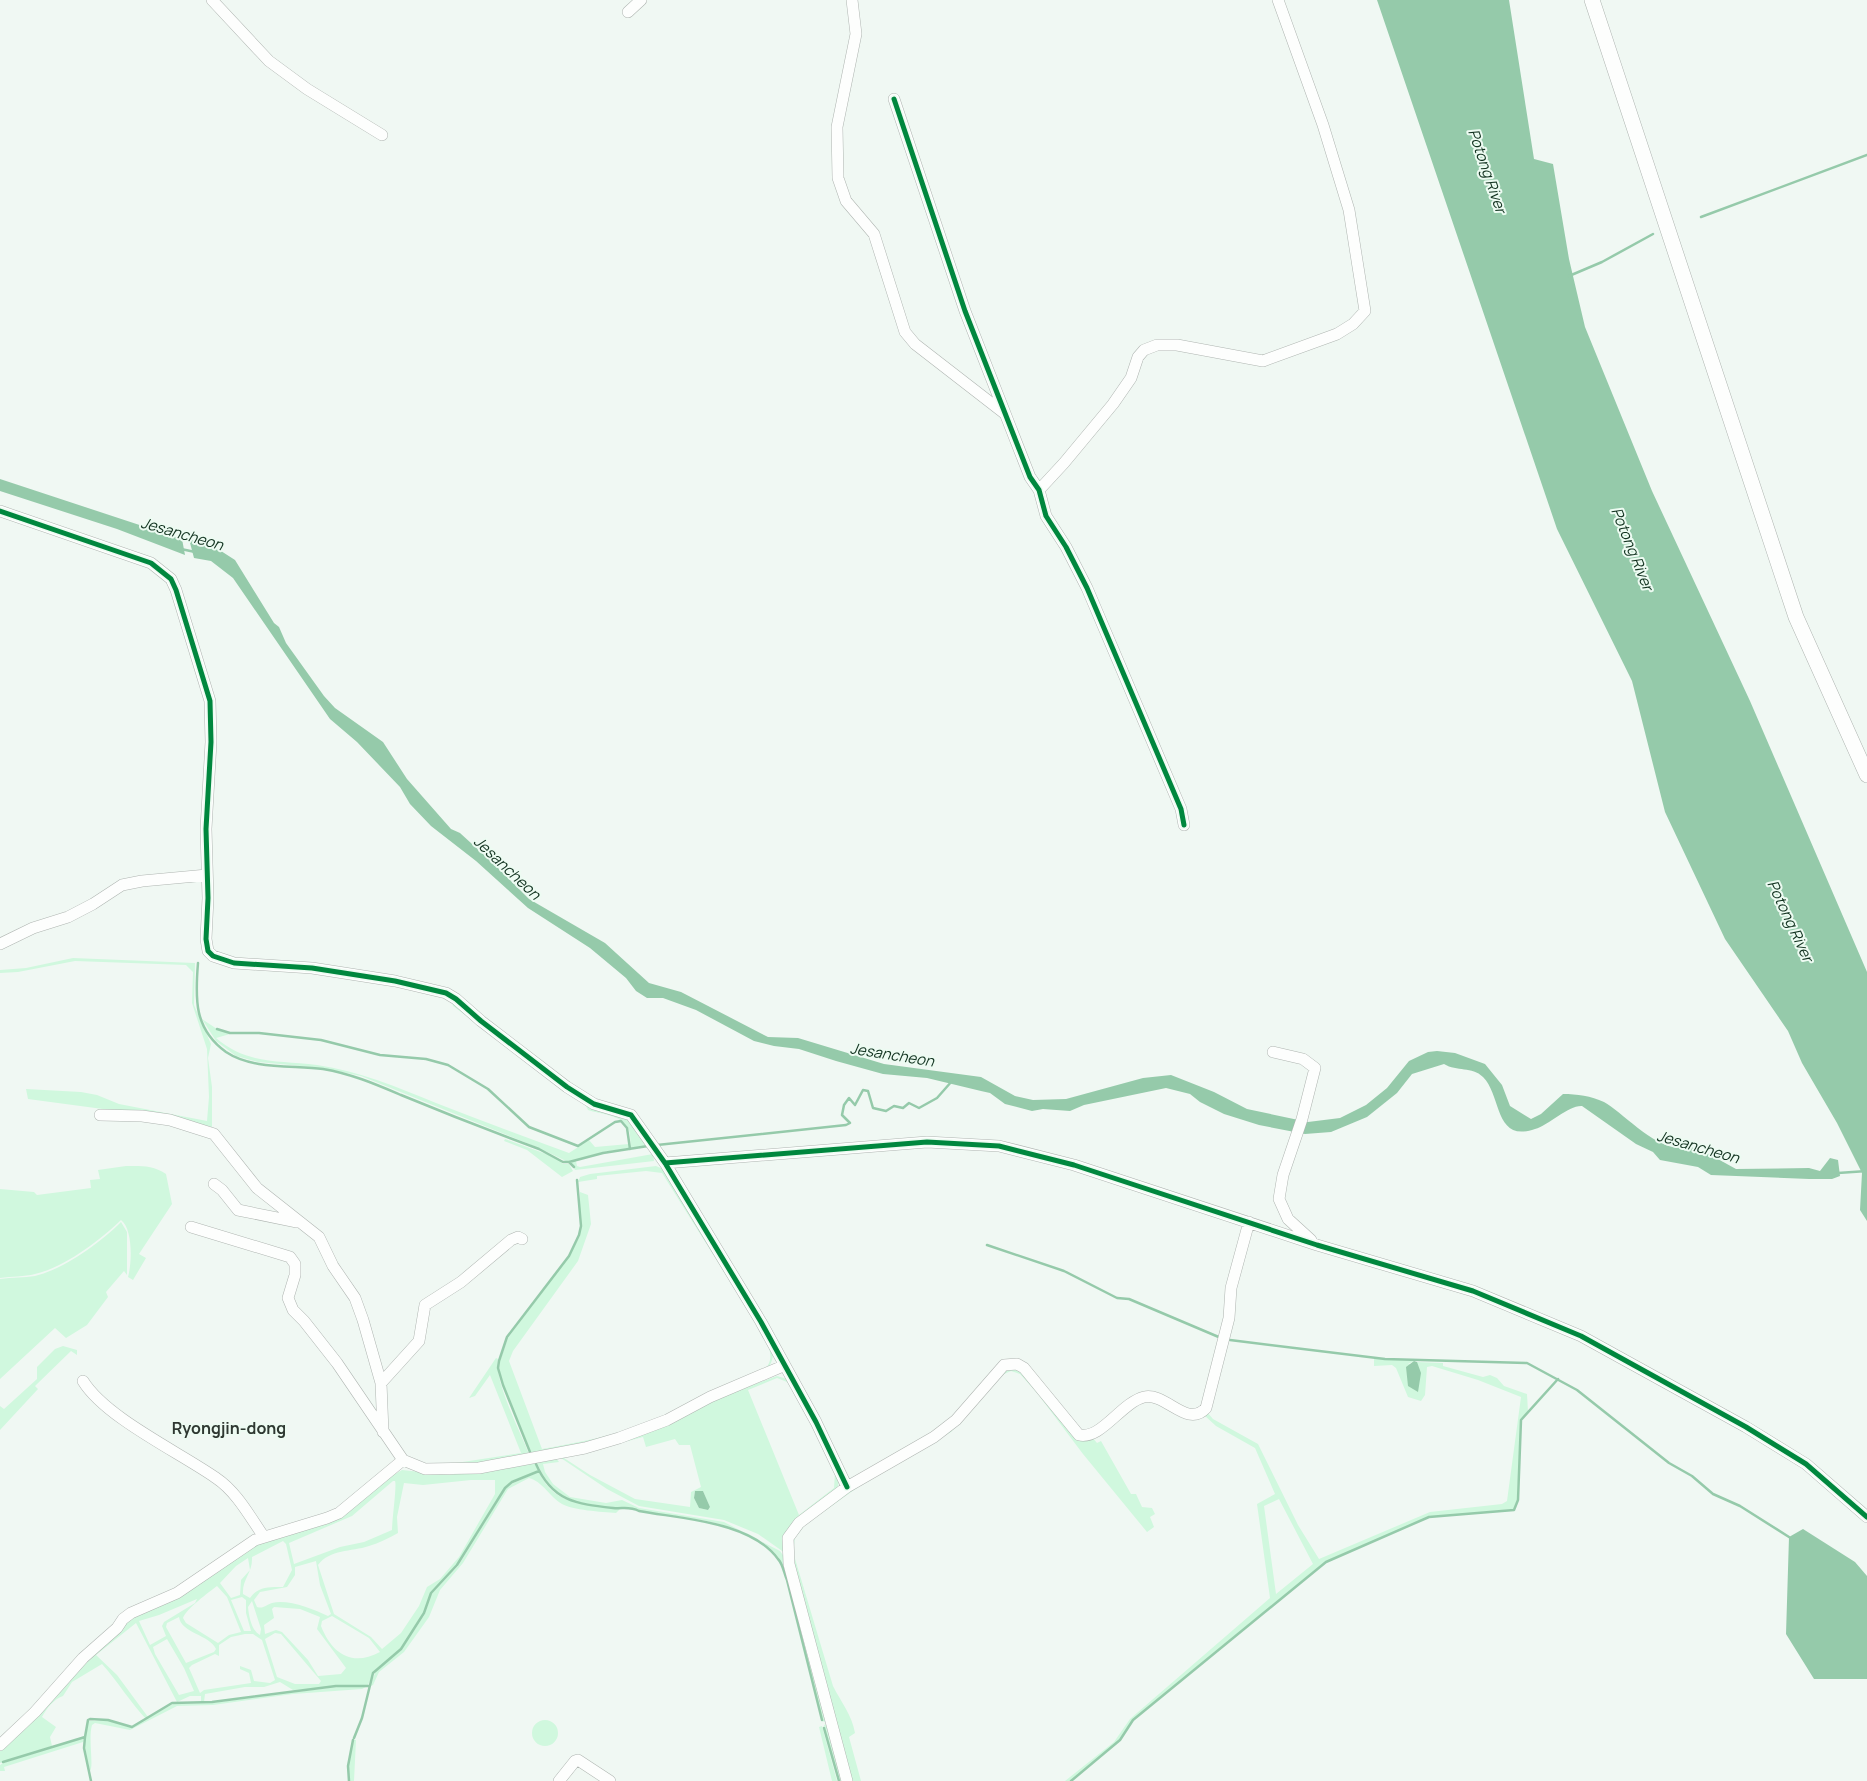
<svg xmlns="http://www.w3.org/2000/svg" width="1867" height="1781" font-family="Manrope,sans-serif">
  <rect width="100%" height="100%" fill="#f0f8f3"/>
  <path fill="#d0f8de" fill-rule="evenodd" d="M 73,958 L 195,963 L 194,1005 L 211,1044 L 208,1058 L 212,1087 L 212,1127 L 170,1118 L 28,1099 L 26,1089 L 81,1092 L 97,1095 L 119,1104 L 207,1121 L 209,1097 L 207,1049 L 192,1003 L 193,972 L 186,965 L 75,961 L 18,972 L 0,973 L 0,970 L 26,968 Z
    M 226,965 L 315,971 L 446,996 L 455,1000 L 475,1019 L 549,1078 L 589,1105 L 618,1113 L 632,1120 L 650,1146 L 631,1148 C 630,1141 631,1134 628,1128 C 622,1115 600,1114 588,1110 L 585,1104 L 453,1006 L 451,999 L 424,991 L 337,975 L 226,967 Z
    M 202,1019 L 217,1029 L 230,1034 L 216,1038 C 248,1065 278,1060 317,1065 C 359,1071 397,1087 436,1103 C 480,1120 524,1137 569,1153 L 589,1140 L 595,1147 L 629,1144 L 629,1148 L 603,1152 L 568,1162 L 539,1148 L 361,1076 L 322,1068 L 258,1062 L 236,1056 L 216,1041 Z
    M 505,1139 L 557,1158 L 563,1164 L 569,1164 L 573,1171 L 562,1177 L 527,1150 L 504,1141 Z
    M 653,1154 L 654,1161 L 575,1170 L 571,1162 L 576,1161 L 577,1166 L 580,1167 Z
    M 126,1166 C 141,1166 153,1165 166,1174 L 172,1204 L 139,1254 L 146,1258 L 133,1280 L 128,1277 C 132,1263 133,1229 121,1220 C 99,1241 65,1267 35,1274 C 24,1277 12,1276 0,1278 L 0,1189 L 34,1192 L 37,1195 L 91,1188 L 90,1180 L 100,1179 L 98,1170 Z
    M 656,1166 L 663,1169 L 674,1184 C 689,1208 774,1337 773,1354 C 772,1381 733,1384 714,1393 C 695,1402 677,1413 657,1422 C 617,1439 575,1446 532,1454 L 503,1385 L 499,1368 L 500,1361 L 508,1338 L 569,1256 L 580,1236 L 580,1192 L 588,1195 L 591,1224 L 578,1261 L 513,1351 L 509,1361 L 542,1449 C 580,1442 616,1436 652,1421 C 675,1412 695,1398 717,1389 C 730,1383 760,1378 768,1365 C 773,1357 769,1347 766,1339 L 662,1173 L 646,1171 L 597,1176 L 597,1179 L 578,1182 L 580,1177 L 590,1174 Z
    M 121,1222 L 127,1232 L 127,1275 L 124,1271 L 106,1292 L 108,1297 L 87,1325 L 66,1338 L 55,1328 L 0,1379 L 0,1279 C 12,1277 24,1278 35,1276 C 64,1269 100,1243 121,1222 Z
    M 63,1346 L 77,1350 L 77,1355 L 71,1351 L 35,1386 L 38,1389 L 0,1430 L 0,1406 L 4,1409 L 37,1379 L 37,1367 L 55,1349 Z
    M 496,1358 L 498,1359 C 494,1381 520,1431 529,1454 L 480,1463 L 430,1465 L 426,1463 L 456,1463 L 521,1453 L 490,1375 L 475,1396 L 469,1398 Z
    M 1374,1358 L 1414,1361 L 1408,1364 L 1417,1365 L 1417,1362 L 1443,1363 L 1443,1366 L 1483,1377 L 1490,1375 L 1497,1378 L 1504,1386 L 1527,1394 L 1528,1412 L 1521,1420 L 1517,1500 L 1514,1509 L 1429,1517 L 1326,1561 L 1132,1720 L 1120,1740 L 1070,1781 L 1065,1781 L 1114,1742 L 1130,1719 L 1270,1598 L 1257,1504 L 1275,1494 L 1255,1448 L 1216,1426 L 1204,1415 L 1207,1412 L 1213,1419 L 1258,1444 L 1298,1525 L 1319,1559 L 1430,1512 L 1502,1504 L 1507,1501 L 1521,1397 L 1478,1380 L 1432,1366 L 1427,1367 L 1425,1395 L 1421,1401 L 1408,1397 L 1396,1368 L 1392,1365 L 1374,1366 ZM 1279,1499 L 1313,1564 L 1276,1594 L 1264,1506 Z
    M 1014,1365 L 1066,1422 L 1091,1436 L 1097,1443 L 1101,1441 L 1131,1494 L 1136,1494 L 1142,1507 L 1152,1508 L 1155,1514 L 1150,1517 L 1154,1527 L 1147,1532 L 1083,1454 L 1037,1393 L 1020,1374 L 1011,1371 L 1002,1375 L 951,1432 L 861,1485 L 805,1525 L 795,1538 L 793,1552 L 833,1686 C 841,1702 852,1715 855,1733 L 849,1737 L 861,1781 L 851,1781 L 791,1560 L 792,1535 L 848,1489 L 940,1435 L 994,1377 Z
    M 777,1376 L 787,1379 L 795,1388 C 805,1406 837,1459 839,1477 C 842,1508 780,1510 785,1553 L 758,1534 L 724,1520 L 639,1506 L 607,1489 L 558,1456 L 607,1445 L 659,1428 L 725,1395 ZM 777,1378 L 787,1382 L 795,1392 L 835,1473 L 834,1488 L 799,1515 L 748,1390 ZM 643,1437 L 646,1447 L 675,1439 L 679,1445 L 690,1445 L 701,1487 L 691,1492 L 690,1507 L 635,1499 L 590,1475 L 564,1458 ZM 695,1491 L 703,1491 L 710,1507 L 708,1510 L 699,1508 L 694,1498 Z
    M 555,1457 L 559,1462 L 543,1464 L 545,1472 L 553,1484 L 570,1497 L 606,1503 L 622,1500 L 639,1508 L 724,1522 L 780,1551 L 785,1558 L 829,1720 L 824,1722 L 822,1720 L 787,1580 C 785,1573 783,1564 779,1558 C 751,1520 682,1518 639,1511 C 630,1506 623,1508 613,1507 C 576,1504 553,1500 537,1463 L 538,1471 L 512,1481 L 505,1487 L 456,1565 L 431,1593 L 423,1613 L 401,1649 L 375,1670 L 368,1685 L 293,1690 L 280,1682 L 264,1687 L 245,1687 L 205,1694 L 204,1702 L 201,1702 L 201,1696 L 190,1696 L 177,1702 L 136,1623 L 96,1655 L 117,1675 L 148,1717 L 146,1719 C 130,1702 118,1682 102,1664 L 72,1682 L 63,1696 C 55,1698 46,1709 42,1717 L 56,1727 L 50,1737 L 52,1746 L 0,1763 L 0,1750 L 129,1620 L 185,1594 L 249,1547 L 301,1529 L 402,1470 L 449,1475 ZM 471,1480 L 495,1480 L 495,1494 L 459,1557 L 440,1579 L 427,1587 L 419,1606 L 401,1633 L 382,1649 L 371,1637 L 334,1614 L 318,1565 C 330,1549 351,1552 369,1546 C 379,1543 389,1538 398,1533 L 397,1517 L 404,1483 L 423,1485 ZM 393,1481 L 395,1481 C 397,1485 392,1520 392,1530 L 364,1542 L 340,1547 L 294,1564 L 289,1543 L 352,1516 ZM 283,1541 L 286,1544 L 292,1570 L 283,1587 C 270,1587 258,1586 250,1598 L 243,1594 C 242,1579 253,1573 252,1557 ZM 248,1558 L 250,1570 L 241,1580 L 240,1595 L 231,1598 L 220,1583 L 236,1566 ZM 316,1561 L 320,1585 L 331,1614 L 328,1616 C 313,1609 288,1599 272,1603 C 265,1605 264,1609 257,1607 L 254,1600 L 260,1592 L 287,1587 L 295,1575 L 295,1567 ZM 217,1586 L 227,1597 L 241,1632 L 229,1635 L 218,1643 L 186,1623 L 183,1618 C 186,1609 209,1592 217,1586 ZM 242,1597 L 246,1600 L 246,1613 L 251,1631 L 244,1631 L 231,1600 ZM 197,1599 L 195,1603 L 164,1622 L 162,1626 L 166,1636 L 150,1645 L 139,1621 L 159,1615 ZM 252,1601 L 261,1629 L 260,1635 C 251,1630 249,1616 248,1607 ZM 274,1607 L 300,1609 L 320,1617 L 317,1629 L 346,1668 L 341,1674 L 318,1676 L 308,1660 L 282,1632 L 276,1630 L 265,1634 L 264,1625 L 274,1618 L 272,1609 ZM 332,1616 L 369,1638 L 380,1652 C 352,1667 332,1654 321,1626 L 322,1621 ZM 179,1617 C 181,1633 210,1635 216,1649 L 214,1652 L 186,1663 L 166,1627 L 167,1623 ZM 275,1633 L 281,1634 L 321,1681 L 319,1684 L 295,1684 L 277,1677 L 265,1639 ZM 245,1634 L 253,1634 L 262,1640 L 275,1680 L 270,1683 L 254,1681 L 251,1670 L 240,1666 L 240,1669 L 249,1673 L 251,1683 L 204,1690 L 200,1693 L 189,1668 L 192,1665 L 215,1654 L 219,1656 L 219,1645 L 231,1637 ZM 167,1639 L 184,1668 L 194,1691 L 179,1695 L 155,1654 L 153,1647 Z
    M 539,1472 C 551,1498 569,1502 594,1505 C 604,1506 613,1509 622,1507 L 616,1513 C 602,1512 572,1510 562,1504 C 550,1497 542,1481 529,1478 L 508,1489 L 463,1563 L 440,1590 L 429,1617 L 404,1652 L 379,1672 L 373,1685 L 369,1687 L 376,1671 L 402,1649 L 425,1614 L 432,1593 L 458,1566 L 506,1488 L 513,1483 Z
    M 368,1686 L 362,1689 L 293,1694 L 213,1705 L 177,1706 L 130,1730 L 95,1723 L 92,1725 C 88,1738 94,1766 90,1771 L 84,1742 L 88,1721 L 108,1721 L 132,1727 L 173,1704 L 212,1703 L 336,1687 Z
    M532 1733a13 13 0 1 1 26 0a13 13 0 1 1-26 0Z
    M 830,1723 L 846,1781 L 840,1781 L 824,1725 Z
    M 822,1726 L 837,1781 L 832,1781 L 819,1727 Z
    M 84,1738 L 83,1742 L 4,1767 L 5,1771 L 0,1771 L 0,1765 L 3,1763 Z
    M 354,1740 L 356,1740 L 354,1781 L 350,1781 L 348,1766 Z"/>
  <path fill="#95caaa" d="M 1377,0 L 1509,0 L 1534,159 L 1553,164 L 1569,259 L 1585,327 L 1652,491 L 1750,701 L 1867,972 L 1867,1221 L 1860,1210 L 1862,1173 L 1837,1123 L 1802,1063 L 1788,1031 L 1725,939 L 1665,812 L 1632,681 L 1557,529 Z
    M 0,479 L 182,539 L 185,555 L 117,529 L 0,491 Z
    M 189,539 L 221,551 L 235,560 L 274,623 L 279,627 L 286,643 L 324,696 L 335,708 L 383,742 L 407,779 L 451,829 L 460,833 L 495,865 L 529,899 L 605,943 L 649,983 L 681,992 L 768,1037 L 798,1038 L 884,1064 L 981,1077 L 1015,1096 L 1033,1100 L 1066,1099 L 1143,1078 L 1171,1075 L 1214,1092 L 1247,1109 L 1308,1122 L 1340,1118 L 1366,1105 L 1387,1088 L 1409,1061 L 1428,1052 L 1437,1051 L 1455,1053 L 1485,1064 L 1502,1085 L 1510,1106 L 1531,1119 L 1541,1114 L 1563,1094 C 1577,1094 1591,1096 1604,1102 C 1623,1112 1663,1158 1686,1145 L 1707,1153 L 1736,1169 L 1809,1168 L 1820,1171 L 1830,1158 L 1838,1160 L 1840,1176 L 1832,1179 L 1809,1179 L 1711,1175 L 1698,1167 L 1660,1160 L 1653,1152 L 1636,1144 L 1582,1106 C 1569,1105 1549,1125 1535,1129 C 1494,1143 1502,1096 1483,1077 C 1472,1066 1457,1072 1444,1064 L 1412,1074 L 1397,1093 L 1367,1117 L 1331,1132 L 1305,1134 L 1259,1125 L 1224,1114 L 1200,1102 L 1190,1094 L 1166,1088 L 1084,1105 L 1070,1111 L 1043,1109 L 1032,1111 L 1005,1104 L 990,1093 L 981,1091 L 927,1078 L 883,1074 L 836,1061 L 799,1049 L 774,1046 L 754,1041 L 696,1010 L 663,998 L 647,998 L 636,991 L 626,978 L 590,948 L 528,908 L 476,861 L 431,826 L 410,804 L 400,787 L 357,742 L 330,719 L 233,578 L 211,561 L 194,558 Z
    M 1414,1361 L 1417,1362 L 1421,1373 L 1418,1392 L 1408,1386 L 1406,1367 Z
    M 695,1491 L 703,1491 L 710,1507 L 708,1510 L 699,1508 L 694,1498 Z
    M 1803,1529 L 1855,1562 L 1867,1576 L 1867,1679 L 1814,1679 L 1786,1634 L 1789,1537 Z"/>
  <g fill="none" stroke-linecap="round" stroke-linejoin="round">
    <path stroke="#95caaa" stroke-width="2.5" d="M 1701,217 L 1867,155
      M 1569,276 L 1602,262 L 1653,234
      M 181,549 L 195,552
      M 198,963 C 195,999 194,1029 226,1052 C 253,1070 293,1065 323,1069 C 352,1074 375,1084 401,1095 C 447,1114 493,1132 539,1149 L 563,1162 L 569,1162
      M 217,1029 L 230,1033 L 259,1033 L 321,1040 L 380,1055 L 426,1059 L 448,1065 L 488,1089 L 529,1127 L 578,1146 L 615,1122 L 621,1121 L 627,1128 L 630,1149
      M 657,1145 L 846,1125 L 850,1123 L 842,1115 L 844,1105 L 849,1098 L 855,1105 L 863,1090 L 868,1091 L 873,1108 L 886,1111 L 894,1106 L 903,1108 L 909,1103 L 919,1108 L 937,1098 L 952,1081
      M 574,1167 L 569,1162 L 603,1153 L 648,1146
      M 1838,1173 L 1867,1171
      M 987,1245 L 1064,1271 L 1117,1298 L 1129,1299 L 1221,1338
      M 1230,1340 L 1385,1359 L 1527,1363 L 1577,1390 L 1669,1463 L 1692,1476 L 1713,1494 L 1740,1506 L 1789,1537
      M 530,1452 L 503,1385 L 498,1368 L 499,1361 L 507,1337 L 569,1256 L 579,1235 L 581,1226 L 577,1180
      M 536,1464 C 552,1501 576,1504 613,1508 C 623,1509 629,1506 639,1511 C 682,1519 750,1521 778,1559 C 783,1564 784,1573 787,1580 L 822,1720
      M 824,1728 L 839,1781
      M 85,1737 L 84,1748 L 91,1781
      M 354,1738 L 362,1718 L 373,1673 L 401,1649 L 424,1613 L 431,1593 L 457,1565 L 505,1488 L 512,1482 L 539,1471
      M 3,1762 L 85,1737 L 88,1720 L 90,1719 L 108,1720 L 132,1727 L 172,1703 L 212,1702 L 336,1686 L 369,1686
      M 349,1781 L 348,1766 L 353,1740
      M 1071,1781 L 1120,1740 L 1133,1720 L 1326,1562 L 1429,1517 L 1514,1510 L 1518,1500 L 1521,1420 L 1558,1379"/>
    <g stroke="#afb5b1" stroke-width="12">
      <path id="minor" d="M 212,0 L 269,61 L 307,89 L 382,135
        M 852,0 L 856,34 L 837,127 L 838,178 L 846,201 L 874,234 L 905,332 L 915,344 L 1004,413
        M 628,12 L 641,0
        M 894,99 L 965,311 L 1030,477 L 1039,490 L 1046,516 L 1066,547 L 1087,588 L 1181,809 L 1184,825
        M 1039,490 L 1064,463 L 1113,404 L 1131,378 L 1138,357 L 1144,350 L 1157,345 L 1177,345 L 1263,361 L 1337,334 L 1353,324 L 1365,311 L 1349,210 L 1323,125 L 1278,0
        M 0,511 L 151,563 L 171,579 L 176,590 L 210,701 L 211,742 L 206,829 L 208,898 L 206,939 L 208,951 L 213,956 L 234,963 L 312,968 L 395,981 L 446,993 L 456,999 L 481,1021 L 567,1087 L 594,1104 L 631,1115 L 665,1163 L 761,1322 L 816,1422 L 847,1487
        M 0,944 L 33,928 L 68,917 L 93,904 L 122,885 L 142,881 L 207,875
        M 1273,1052 L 1303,1059 L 1315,1068 L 1302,1119 L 1283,1175 L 1279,1199 L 1288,1219 L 1311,1240
        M 100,1115 L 142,1116 L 170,1120 L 214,1134 L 257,1188 L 319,1237 L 333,1266 L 355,1298 L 363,1320 L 381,1383 L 383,1432
        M 665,1163 L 927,1142 L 999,1146 L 1074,1165 L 1317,1245 L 1473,1291 L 1581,1336 L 1746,1427 L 1806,1464 L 1867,1517
        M 214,1184 L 222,1190 L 238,1210 L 297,1222
        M 191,1227 L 290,1257 L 295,1264 L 295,1275 L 288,1298 L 293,1310 L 304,1321 L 337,1363 L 403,1460 L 425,1469 L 479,1468 L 585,1448 L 619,1438 L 667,1420 L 710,1397 L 783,1366
        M 83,1381 C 106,1418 179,1452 216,1478 C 237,1492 250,1517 264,1537
        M 381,1383 L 419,1341 L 425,1305 L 461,1282 L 511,1240 L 518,1237 L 522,1239
        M 0,1745 L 35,1712 L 83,1658 L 117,1628 L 123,1619 L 131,1613 L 177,1593 L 255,1540 L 327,1518 L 339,1513 L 403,1460
        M 559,1781 L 575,1761 L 578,1760 L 610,1781
        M 847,1781 L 789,1564 L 788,1538 L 799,1523 L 847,1487 L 934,1437 L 956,1420 L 1004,1365 L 1017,1364 L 1024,1368 L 1079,1435 C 1101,1440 1121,1403 1144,1397 C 1166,1392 1187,1429 1206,1408 L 1229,1318 L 1231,1288 L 1249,1222"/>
    </g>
    <g stroke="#afb5b1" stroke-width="16">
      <path id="major" d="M 1592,0 L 1796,617 L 1867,775"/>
    </g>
    <use href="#minor" stroke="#fdfefd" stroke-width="11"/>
    <use href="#major" stroke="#fdfefd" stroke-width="15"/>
    <g stroke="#edfbf2" stroke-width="8">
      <path id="cycleway" d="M 894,99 L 965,311 L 1030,477 L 1039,490 L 1046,516 L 1066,547 L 1087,588 L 1181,809 L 1184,825
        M 0,511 L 151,563 L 171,579 L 176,590 L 210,701 L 211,742 L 206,829 L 208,898 L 206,939 L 208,951 L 213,956 L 234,963 L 312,968 L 395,981 L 446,993 L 456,999 L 481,1021 L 567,1087 L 594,1104 L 631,1115 L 665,1163 L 761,1322 L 816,1422 L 847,1487
        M 665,1163 L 927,1142 L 999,1146 L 1074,1165 L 1317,1245 L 1473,1291 L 1581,1336 L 1746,1427 L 1806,1464 L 1867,1517"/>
    </g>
    <use href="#cycleway" stroke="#00873e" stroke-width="5"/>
  </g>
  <g text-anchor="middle" stroke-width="4" stroke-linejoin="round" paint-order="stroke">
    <g font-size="15" font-style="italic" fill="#123320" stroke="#edfbf2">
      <text transform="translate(1487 171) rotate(71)" y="5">Potong River</text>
      <text transform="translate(182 534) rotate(16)" y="5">Jesancheon</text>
      <text transform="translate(1632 549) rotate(68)" y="5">Potong River</text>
      <text transform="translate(507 868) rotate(43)" y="5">Jesancheon</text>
      <text transform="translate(1790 921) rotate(65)" y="5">Potong River</text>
      <text transform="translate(892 1055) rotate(9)" y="5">Jesancheon</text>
      <text transform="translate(1698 1147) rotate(16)" y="5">Jesancheon</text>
    </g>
    <g font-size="16" font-weight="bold" fill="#2e3831" stroke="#edfbf2">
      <text x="229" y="1434">Ryongjin-dong</text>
    </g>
  </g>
</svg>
